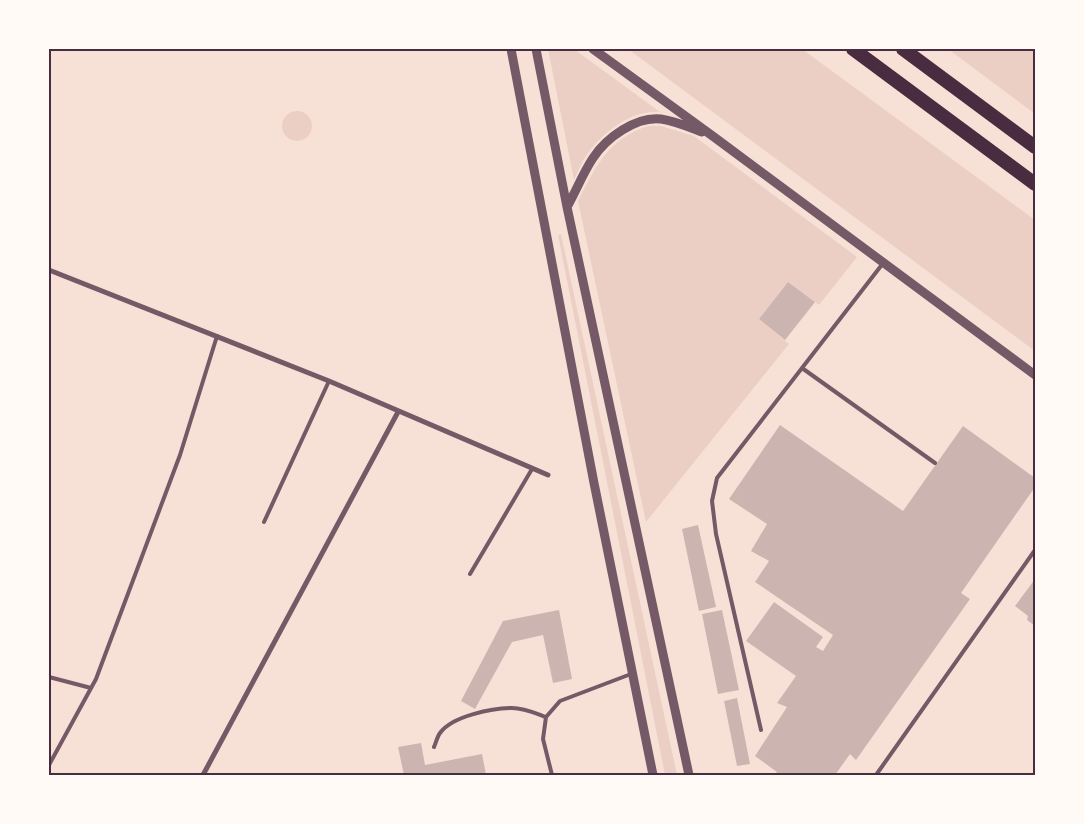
<svg xmlns="http://www.w3.org/2000/svg" width="1084" height="824" font-family="Manrope,sans-serif">
  <rect width="100%" height="100%" fill="#f7e1d7"/>
  <path fill="#ebcfc5" d="M 548,49 L 574,49 L 660,112 C 631,110 605,131 588,153 C 582,161 578,172 574,180 Z
    M 628,49 L 802,49 L 1035,220 L 1035,351 Z
    M 948,49 L 1035,49 L 1035,114 Z
    M282 126a15 15 0 1 1 30 0a15 15 0 1 1-30 0Z
    M 648,126 L 661,126 L 694,136 L 857,257 L 819,305 L 788,282 L 759,319 L 789,344 L 646,522 L 578,201 C 596,166 608,139 648,126 Z
    M 561,234 L 677,775 L 665,775 L 558,235 Z"/>
  <path fill="#ccb4b1" d="M 788,282 L 815,302 L 785,340 L 759,319 Z
    M 780,425 L 903,511 L 963,426 L 1035,478 L 1035,487 L 961,593 L 970,599 L 856,760 L 850,754 L 835,775 L 774,775 L 777,772 L 755,756 L 787,707 L 777,703 L 796,676 L 746,641 L 774,602 L 823,637 L 816,647 L 823,651 L 833,635 L 755,582 L 769,561 L 751,551 L 767,524 L 729,499 Z
    M 698,525 L 716,607 L 699,611 L 682,529 Z
    M 1035,579 L 1035,626 L 1027,620 L 1028,616 L 1015,606 Z
    M 559,610 L 572,679 L 553,683 L 543,635 L 512,642 L 475,709 L 461,701 L 503,621 Z
    M 722,610 L 739,690 L 718,694 L 702,614 Z
    M 737,698 L 750,764 L 737,766 L 724,701 Z
    M 421,743 L 425,765 L 482,754 L 486,775 L 404,775 L 398,747 Z"/>
  <g fill="none" stroke-linecap="round" stroke-linejoin="round">
    <path stroke="#755966" stroke-width="4" d="M 802,368 L 935,463
      M 264,522 L 329,381
      M 470,574 L 532,469
      M 49,677 L 91,688
      M 761,730 L 716,534 L 712,501 L 717,478 L 884,262
      M 434,747 C 436,743 437,737 440,733 C 452,716 493,708 512,708 C 524,708 535,713 546,717
      M 49,765 L 96,679 L 180,455 L 217,336
      M 552,775 L 543,739 L 546,717 L 560,701 L 631,674
      M 876,775 L 1035,550"/>
    <path stroke="#755966" stroke-width="5" d="M 49,270 L 329,381 L 548,475
      M 203,775 L 398,412"/>
    <path stroke="#755966" stroke-width="9" d="M 511,49 L 594,483 L 653,775
      M 536,49 L 567,207 L 689,775
      M 593,49 L 714,137 L 1035,375
      M 567,207 C 576,191 583,173 593,158 C 606,138 636,116 661,119 C 675,121 689,127 702,132"/>
    <path stroke="#4a2c40" stroke-width="14" d="M 853,49 L 1035,184
      M 903,49 L 1035,147"/>
  </g>
  <rect width="1084" height="824" fill="none" stroke="#fffaf5" stroke-width="100"/>
  <rect x="50" y="50" width="984" height="724" fill="none" stroke="#4a2c40" stroke-width="2"/>
</svg>
